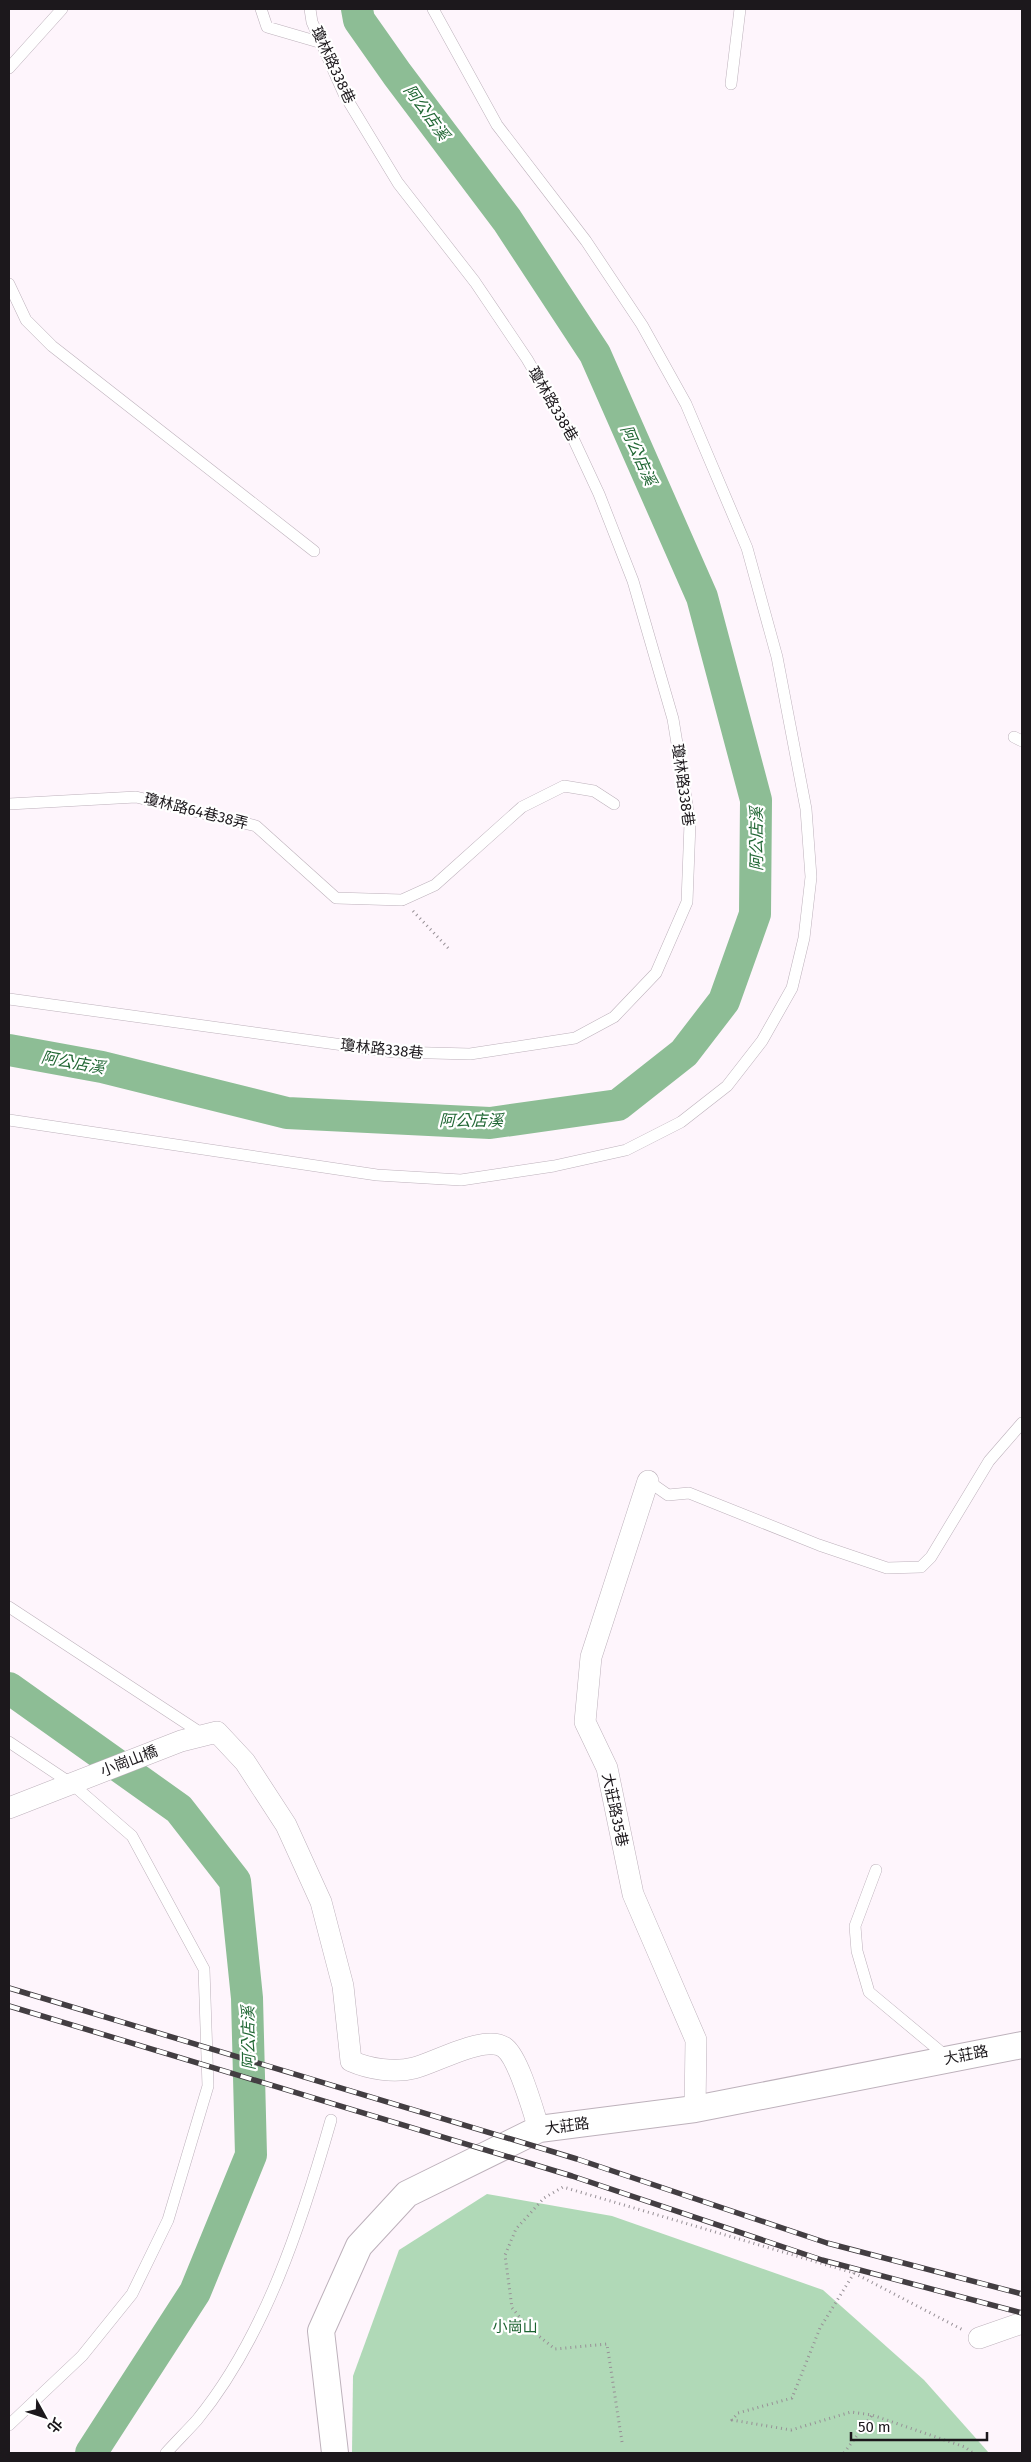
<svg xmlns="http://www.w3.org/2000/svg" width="1031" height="2462" font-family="'Fira Sans','Noto Sans TC',sans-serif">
  <rect width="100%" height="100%" fill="#fef5fc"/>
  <path fill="#b0d9b7" d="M 487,2194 L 612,2216 L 823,2290 L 924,2380 L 989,2453 L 352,2453 L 353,2376 L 399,2250 Z"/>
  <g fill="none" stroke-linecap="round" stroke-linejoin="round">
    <path stroke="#8dbd95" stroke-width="32" d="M 9,1050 L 102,1067 L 287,1113 L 490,1123 L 618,1105 L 684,1053 L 724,1001 L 755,914 L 756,800 L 702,597 L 595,354 L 507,220 L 397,74 L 359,20 L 357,9
      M 9,1688 L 179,1809 L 235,1881 L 247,1998 L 251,2155 L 195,2292 L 91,2453"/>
    <g stroke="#bdb1bb" stroke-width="12">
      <path id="service" d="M 261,9 L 267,27 L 322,43
        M 9,68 L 62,9
        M 731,84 L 740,9
        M 9,284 L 26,320 L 52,346 L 314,551
        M 1014,737 L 1022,741
        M 9,804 L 136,797 L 256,826 L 336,898 L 402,900 L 435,885 L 522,807 L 564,786 L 594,791 L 614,804
        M 9,999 L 394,1052 L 470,1054 L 575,1038 L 614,1017 L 656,973 L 687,902 L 690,823 L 673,719 L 633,581 L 599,494 L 572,436 L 527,359 L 475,282 L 398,183 L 344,94 L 312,22 L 310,9
        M 9,1120 L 377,1175 L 461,1180 L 554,1166 L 626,1150 L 681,1122 L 727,1086 L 762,1041 L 792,988 L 804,938 L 811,877 L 806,809 L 777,657 L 747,548 L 686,404 L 642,325 L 586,241 L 497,125 L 433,9
        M 648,1481 L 668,1495 L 689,1493 L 819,1545 L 887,1568 L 921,1567 L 931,1557 L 989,1461 L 1022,1423
        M 9,1607 L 204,1735
        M 9,1742 L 72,1784 L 132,1836 L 204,1969 L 208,2086 L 168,2220 L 132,2294 L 82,2356 L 9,2425
        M 876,1870 L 855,1926 L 857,1951 L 869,1992 L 947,2057
        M 166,2453 C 176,2442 187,2431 197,2420 C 265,2337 302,2222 331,2120"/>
    </g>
    <g stroke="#bdb1bb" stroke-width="22">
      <path id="minor" d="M 648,1481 L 591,1657 L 585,1722 L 607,1768 L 633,1894 L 696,2040 L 695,2109
        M 9,1808 L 181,1741 L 217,1732 L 245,1762 L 286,1825 L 321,1902 L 343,1986 L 351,2061 C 369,2069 394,2073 414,2068 C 435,2063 487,2033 505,2048 C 519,2059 533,2111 539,2129
        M 979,2338 L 1022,2323"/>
    </g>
    <g stroke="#bdb1bb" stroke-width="28">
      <path id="tertiary" d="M 335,2453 L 321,2331 L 359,2246 L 407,2194 L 539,2129 L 695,2109 L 1022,2045"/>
    </g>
    <path stroke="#979096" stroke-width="3" stroke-dasharray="1 4" stroke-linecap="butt" d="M 413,911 L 450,950
      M 854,2273 L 820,2328 L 792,2398 L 738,2413 L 732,2420 L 791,2430 L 851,2412 L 872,2415 L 965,2447 L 973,2453
      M 622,2442 L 607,2344 L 555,2349 L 530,2329 L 512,2308 L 505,2255 L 516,2229 L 544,2198 L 563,2187 L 854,2273 L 963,2330
      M 844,2453 L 872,2415"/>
    <use href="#service" stroke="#fff" stroke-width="11"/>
    <use href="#minor" stroke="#fff" stroke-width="21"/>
    <use href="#tertiary" stroke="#fff" stroke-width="26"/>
    <g stroke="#433e42" stroke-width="5.5">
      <path id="rail" d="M 9,1988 L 577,2159 L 827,2243 L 1022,2294
        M 9,2006 L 572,2176 L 822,2260 L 1022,2313"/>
    </g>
    <use href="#rail" stroke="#fff" stroke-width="4" stroke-dasharray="11" stroke-linecap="butt"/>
  </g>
  <g text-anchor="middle" stroke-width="4.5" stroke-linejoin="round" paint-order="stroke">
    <g font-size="15" fill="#1c181c" stroke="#fff">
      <text transform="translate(333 65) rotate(65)" y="5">瓊林路338巷</text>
      <text transform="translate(553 404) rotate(60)" y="5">瓊林路338巷</text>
      <text transform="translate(683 785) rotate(82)" y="5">瓊林路338巷</text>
      <text transform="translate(196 811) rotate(14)" y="5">瓊林路64巷38弄</text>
      <text transform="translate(382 1049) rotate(6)" y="5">瓊林路338巷</text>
      <text transform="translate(129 1761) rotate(-21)" y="5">小崗山橋</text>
      <text transform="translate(615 1810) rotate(78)" y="5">大莊路35巷</text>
      <text transform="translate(966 2055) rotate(-11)" y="5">大莊路</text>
      <text transform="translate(567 2126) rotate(-8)" y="5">大莊路</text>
    </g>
    <g font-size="15" fill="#1d6331" stroke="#fff">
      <text x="515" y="2332">小崗山</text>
    </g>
    <g font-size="16" font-style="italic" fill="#216734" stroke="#fff">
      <text transform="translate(427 112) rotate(54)" y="6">阿公店溪</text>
      <text transform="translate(639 455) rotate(66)" y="6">阿公店溪</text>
      <text transform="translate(756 839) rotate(-90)" y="6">阿公店溪</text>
      <text transform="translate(73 1062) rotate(10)" y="6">阿公店溪</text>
      <text x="471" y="1126">阿公店溪</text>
      <text transform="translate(248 2038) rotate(-91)" y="6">阿公店溪</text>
    </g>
  </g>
  <rect width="1031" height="2462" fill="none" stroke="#1c181c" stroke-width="20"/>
  <g transform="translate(45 2417) rotate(130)" stroke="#ffffff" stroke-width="4" paint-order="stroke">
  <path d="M0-4L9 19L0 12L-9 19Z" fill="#1c181c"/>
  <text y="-8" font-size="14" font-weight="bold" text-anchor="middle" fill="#1c181c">北</text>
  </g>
  <path d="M851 2432v8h136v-8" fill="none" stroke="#1c181c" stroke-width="2.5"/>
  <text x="858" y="2432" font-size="15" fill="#1c181c" stroke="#ffffff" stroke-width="4" paint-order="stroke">50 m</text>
</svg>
